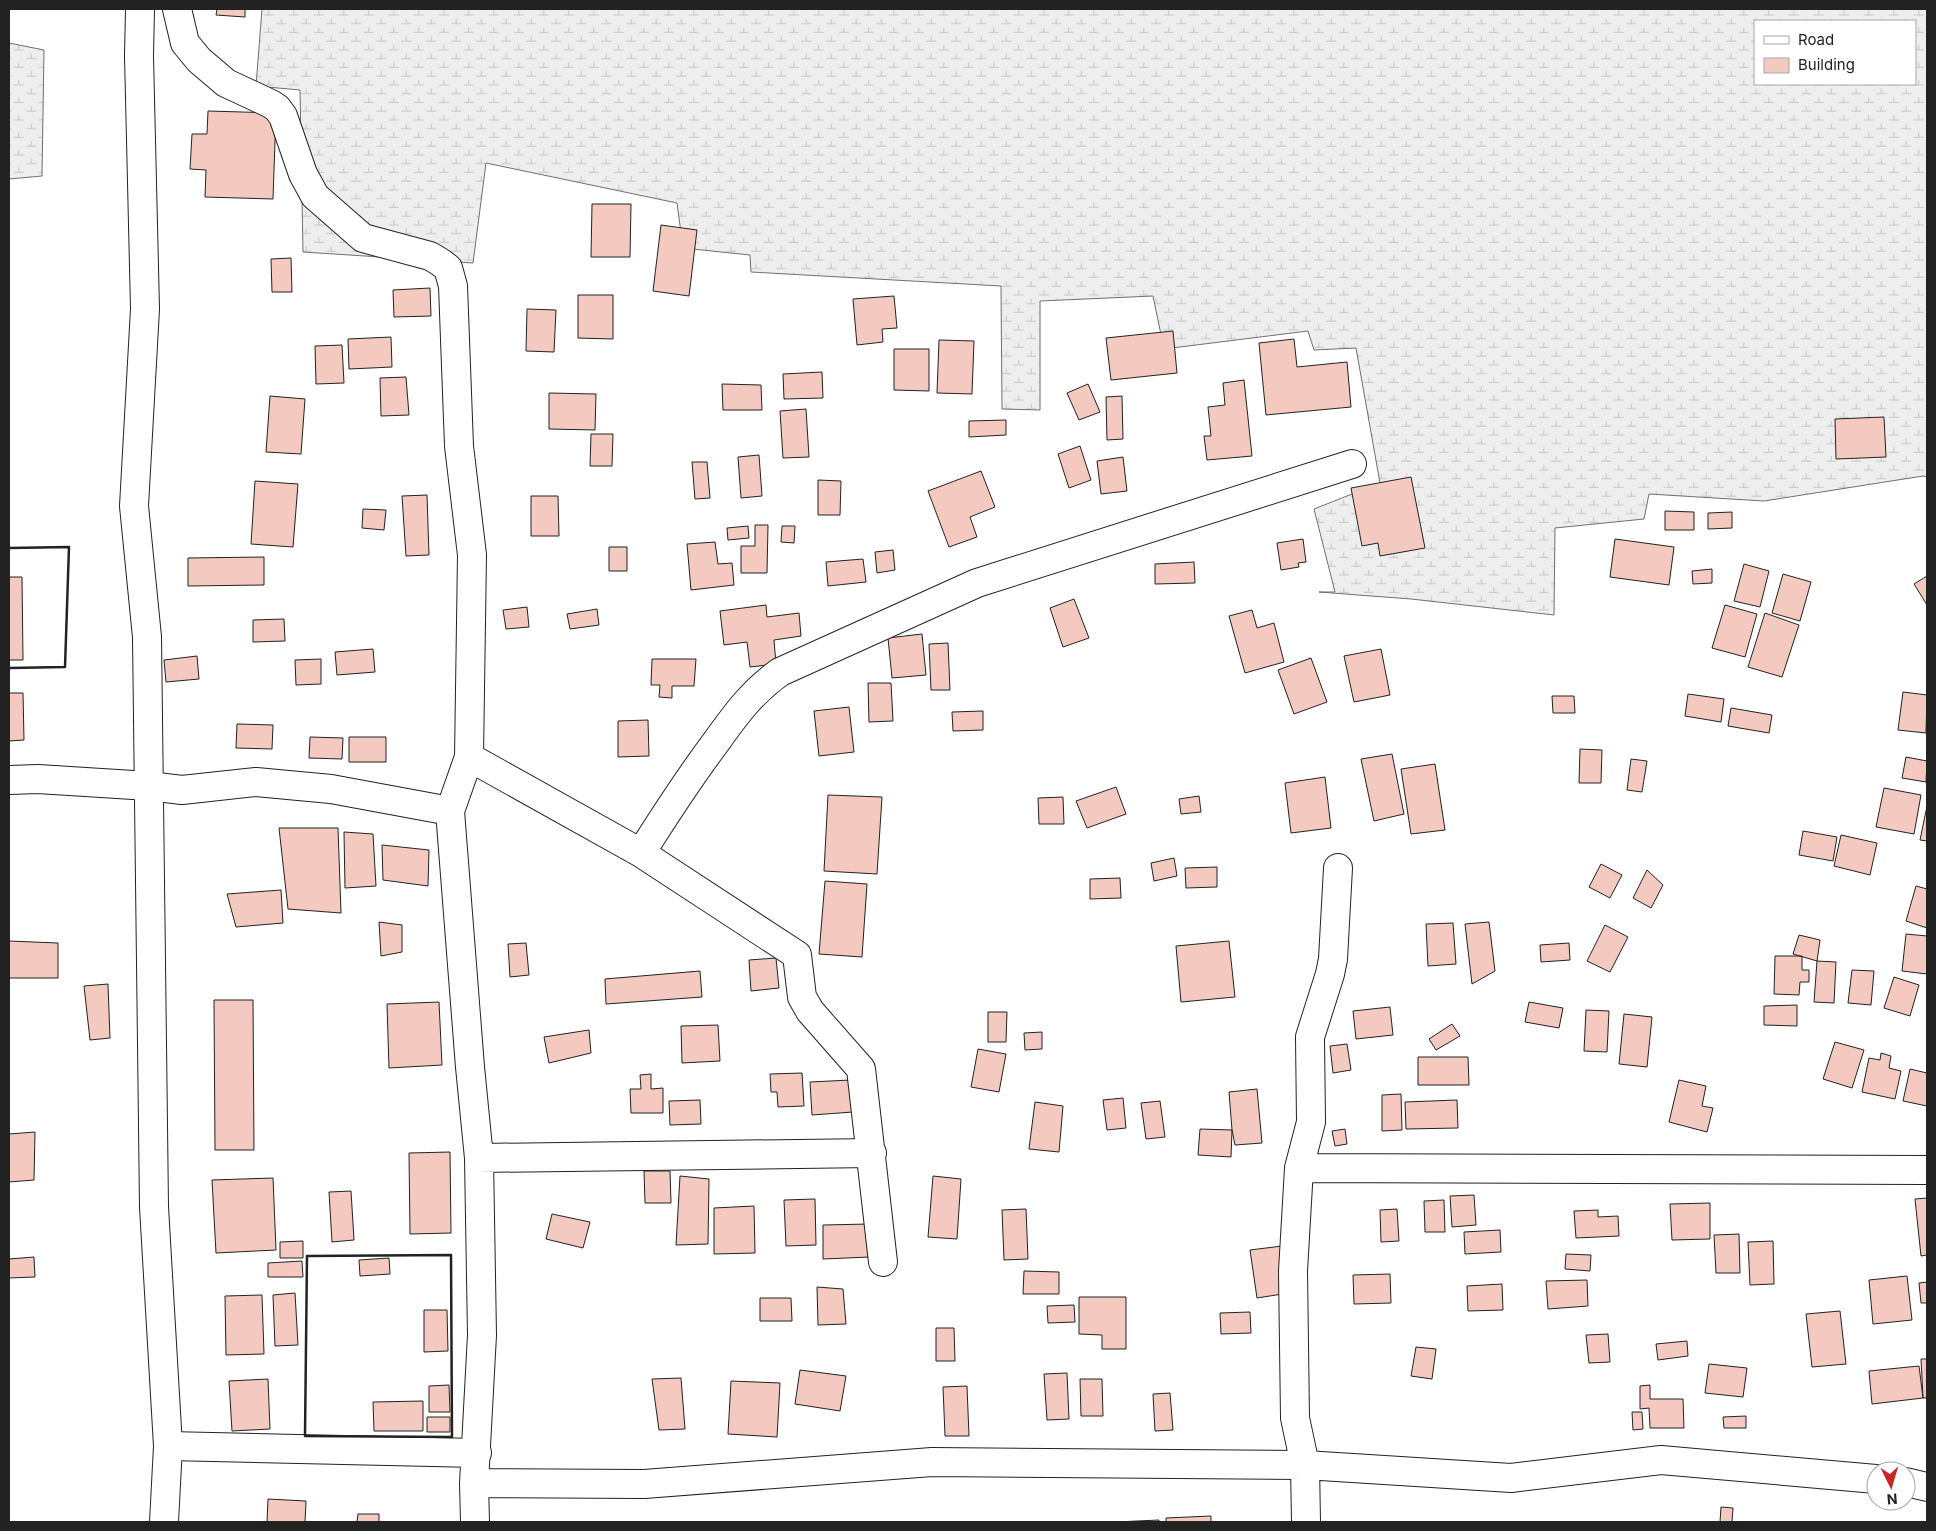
<svg xmlns="http://www.w3.org/2000/svg" width="1936" height="1531" font-family="Inter,sans-serif">
  <defs>
    <pattern id="wetland-marsh" width="20" height="14" patternUnits="userSpaceOnUse" patternTransform="scale(1.25)"><rect width="20" height="14" fill="#eee"/><path d="M1 5h8M5 5V1M11 12h8M15 12V8" fill="none" stroke="#ccc"/></pattern>
  </defs>
  <rect width="100%" height="100%" fill="#fff"/>
  <path fill="url(#wetland-marsh)" stroke="#6f6f6f" fill-rule="evenodd" d="M 262,9 L 1927,9 L 1927,477 L 1923,476 L 1764,501 L 1649,494 L 1644,519 L 1555,528 L 1554,615 L 1411,599 L 1319,592 L 1335,592 L 1314,509 L 1380,483 L 1356,348 L 1314,350 L 1308,331 L 1164,349 L 1153,296 L 1040,301 L 1040,410 L 1002,409 L 1001,286 L 751,272 L 750,255 L 683,248 L 677,203 L 486,163 L 473,263 L 303,252 L 300,90 L 256,86 ZM 1755,21 L 1915,21 L 1915,84 L 1755,84 Z
    M 9,43 L 44,50 L 42,176 L 9,179 Z"/>
  <path fill="#f3c9c0" stroke="#222" d="M 217,9 L 245,9 L 245,17 L 216,15 Z
    M 208,111 L 276,113 L 273,199 L 205,197 L 206,170 L 190,169 L 192,134 L 207,134 Z
    M 592,204 L 631,204 L 630,257 L 591,257 Z
    M 661,225 L 697,230 L 689,296 L 653,291 Z
    M 291,258 L 292,292 L 272,292 L 271,259 Z
    M 430,288 L 431,316 L 394,317 L 393,290 Z
    M 578,295 L 613,295 L 613,339 L 578,338 Z
    M 894,296 L 897,328 L 882,329 L 883,342 L 857,345 L 853,299 Z
    M 527,309 L 556,310 L 554,352 L 526,351 Z
    M 1173,331 L 1177,373 L 1111,380 L 1106,338 Z
    M 391,337 L 392,367 L 349,369 L 348,339 Z
    M 1294,339 L 1297,367 L 1347,362 L 1351,407 L 1266,415 L 1259,343 Z
    M 939,340 L 974,341 L 972,394 L 937,393 Z
    M 342,345 L 344,383 L 316,384 L 315,346 Z
    M 894,349 L 929,349 L 929,391 L 894,390 Z
    M 822,372 L 823,398 L 784,399 L 783,374 Z
    M 406,377 L 409,415 L 381,416 L 380,378 Z
    M 1244,380 L 1252,456 L 1207,460 L 1204,436 L 1211,436 L 1208,407 L 1225,405 L 1223,383 Z
    M 722,384 L 761,385 L 762,410 L 723,410 Z
    M 1088,384 L 1100,412 L 1079,420 L 1067,393 Z
    M 549,393 L 596,394 L 595,430 L 549,429 Z
    M 270,396 L 305,399 L 301,454 L 266,452 Z
    M 1122,396 L 1123,439 L 1107,440 L 1106,397 Z
    M 806,409 L 809,457 L 783,458 L 780,411 Z
    M 1884,417 L 1886,457 L 1836,459 L 1835,419 Z
    M 1006,420 L 1006,435 L 969,437 L 969,421 Z
    M 591,434 L 613,434 L 612,466 L 590,466 Z
    M 1080,446 L 1091,480 L 1069,488 L 1058,454 Z
    M 759,455 L 762,496 L 741,498 L 738,457 Z
    M 1123,457 L 1127,491 L 1101,494 L 1097,461 Z
    M 692,462 L 707,462 L 710,498 L 695,499 Z
    M 981,471 L 995,507 L 970,517 L 977,537 L 949,547 L 928,491 Z
    M 1411,477 L 1425,548 L 1380,556 L 1378,543 L 1362,546 L 1351,488 Z
    M 818,480 L 841,481 L 840,515 L 818,515 Z
    M 255,481 L 298,484 L 293,547 L 251,544 Z
    M 427,495 L 429,555 L 406,556 L 402,496 Z
    M 531,496 L 558,496 L 559,536 L 531,536 Z
    M 363,509 L 386,510 L 384,530 L 362,528 Z
    M 1665,511 L 1694,512 L 1694,530 L 1665,530 Z
    M 1732,512 L 1732,528 L 1708,529 L 1708,513 Z
    M 755,525 L 768,525 L 767,573 L 741,573 L 741,546 L 755,546 Z
    M 748,526 L 749,538 L 728,540 L 727,528 Z
    M 782,526 L 795,526 L 794,543 L 781,542 Z
    M 1303,539 L 1306,562 L 1298,563 L 1299,567 L 1281,570 L 1277,543 Z
    M 1615,539 L 1674,547 L 1669,585 L 1610,577 Z
    M 715,542 L 718,564 L 732,563 L 734,585 L 691,590 L 687,544 Z
    M 609,547 L 627,547 L 627,571 L 609,571 Z
    M 893,550 L 895,570 L 877,573 L 875,552 Z
    M 264,557 L 264,585 L 188,586 L 188,558 Z
    M 863,559 L 866,582 L 828,586 L 826,562 Z
    M 1194,562 L 1195,583 L 1155,584 L 1155,564 Z
    M 1744,564 L 1769,571 L 1760,607 L 1734,601 Z
    M 1712,569 L 1712,583 L 1693,584 L 1692,571 Z
    M 1783,574 L 1811,582 L 1800,621 L 1772,613 Z
    M 1927,576 L 1927,605 L 1914,584 Z
    M 9,577 L 22,577 L 23,660 L 9,660 Z
    M 1074,599 L 1089,638 L 1063,647 L 1050,608 Z
    M 766,605 L 767,617 L 799,613 L 801,636 L 774,640 L 776,664 L 750,667 L 747,642 L 724,645 L 720,611 Z
    M 1725,605 L 1757,614 L 1745,657 L 1712,648 Z
    M 527,607 L 529,627 L 506,629 L 503,610 Z
    M 597,609 L 599,625 L 570,629 L 567,614 Z
    M 1252,610 L 1257,628 L 1274,623 L 1284,662 L 1245,673 L 1229,616 Z
    M 1765,613 L 1799,625 L 1782,677 L 1748,667 Z
    M 284,619 L 285,641 L 253,642 L 253,620 Z
    M 922,634 L 926,675 L 892,678 L 888,638 Z
    M 948,643 L 950,690 L 931,690 L 929,644 Z
    M 373,649 L 375,672 L 337,675 L 335,652 Z
    M 1381,649 L 1390,695 L 1354,702 L 1344,656 Z
    M 197,656 L 199,679 L 166,682 L 164,660 Z
    M 1311,658 L 1327,702 L 1294,714 L 1278,670 Z
    M 321,659 L 321,684 L 296,685 L 295,660 Z
    M 652,659 L 696,659 L 694,686 L 672,686 L 672,698 L 659,697 L 660,685 L 651,685 Z
    M 868,683 L 891,683 L 893,721 L 869,722 Z
    M 1903,692 L 1927,695 L 1926,733 L 1898,730 Z
    M 9,693 L 23,693 L 24,740 L 9,741 Z
    M 1688,694 L 1724,699 L 1721,722 L 1685,716 Z
    M 1552,696 L 1574,696 L 1575,713 L 1553,713 Z
    M 849,707 L 854,752 L 819,756 L 814,711 Z
    M 1731,708 L 1772,715 L 1769,733 L 1728,726 Z
    M 983,711 L 983,730 L 953,731 L 952,712 Z
    M 648,720 L 649,756 L 618,757 L 618,721 Z
    M 237,724 L 273,725 L 272,749 L 236,748 Z
    M 310,737 L 343,738 L 342,759 L 309,758 Z
    M 349,737 L 386,737 L 386,762 L 349,762 Z
    M 1580,749 L 1602,750 L 1601,783 L 1579,783 Z
    M 1392,754 L 1404,814 L 1374,821 L 1361,759 Z
    M 1906,757 L 1927,761 L 1926,782 L 1902,778 Z
    M 1631,759 L 1647,761 L 1642,792 L 1627,790 Z
    M 1435,764 L 1445,830 L 1411,834 L 1401,769 Z
    M 1325,777 L 1331,828 L 1291,833 L 1285,783 Z
    M 1116,787 L 1126,814 L 1087,828 L 1076,801 Z
    M 1884,788 L 1921,795 L 1914,834 L 1876,827 Z
    M 828,795 L 882,797 L 877,874 L 824,871 Z
    M 1199,796 L 1201,812 L 1181,814 L 1179,799 Z
    M 1063,797 L 1064,824 L 1039,824 L 1038,798 Z
    M 1927,806 L 1927,841 L 1920,840 Z
    M 279,828 L 338,828 L 341,913 L 288,909 Z
    M 1803,831 L 1837,837 L 1833,861 L 1799,855 Z
    M 344,832 L 373,834 L 376,886 L 345,888 Z
    M 1841,835 L 1877,843 L 1870,875 L 1834,866 Z
    M 382,845 L 429,850 L 428,886 L 383,880 Z
    M 1174,858 L 1177,876 L 1154,881 L 1151,863 Z
    M 1601,864 L 1622,875 L 1610,898 L 1589,887 Z
    M 1217,867 L 1217,887 L 1186,888 L 1185,868 Z
    M 1647,870 L 1663,885 L 1651,908 L 1633,898 Z
    M 1120,878 L 1121,898 L 1090,899 L 1090,879 Z
    M 825,881 L 867,884 L 862,957 L 819,954 Z
    M 1916,886 L 1927,889 L 1927,928 L 1906,921 Z
    M 281,890 L 283,923 L 236,927 L 227,894 Z
    M 379,922 L 402,925 L 402,952 L 381,956 Z
    M 1489,922 L 1495,971 L 1472,984 L 1465,924 Z
    M 1453,923 L 1456,964 L 1428,966 L 1426,924 Z
    M 1605,925 L 1628,937 L 1610,972 L 1587,961 Z
    M 1906,934 L 1927,936 L 1927,974 L 1902,971 Z
    M 1799,935 L 1820,940 L 1817,961 L 1793,954 Z
    M 9,941 L 58,943 L 58,978 L 9,978 Z
    M 1229,941 L 1235,997 L 1181,1002 L 1176,946 Z
    M 526,943 L 529,975 L 510,977 L 508,944 Z
    M 1569,943 L 1570,960 L 1541,962 L 1540,945 Z
    M 1775,956 L 1802,956 L 1802,970 L 1809,970 L 1809,982 L 1800,982 L 1799,995 L 1774,994 Z
    M 776,958 L 779,988 L 751,991 L 749,960 Z
    M 1817,961 L 1836,962 L 1834,1003 L 1814,1002 Z
    M 1852,970 L 1874,971 L 1871,1005 L 1848,1003 Z
    M 700,971 L 702,997 L 606,1004 L 605,979 Z
    M 1894,977 L 1919,985 L 1910,1016 L 1884,1008 Z
    M 108,984 L 110,1038 L 90,1040 L 84,986 Z
    M 214,1000 L 253,1000 L 254,1150 L 215,1150 Z
    M 439,1002 L 442,1065 L 389,1068 L 387,1004 Z
    M 1529,1002 L 1563,1008 L 1559,1028 L 1525,1022 Z
    M 1797,1005 L 1797,1026 L 1764,1025 L 1764,1006 Z
    M 1390,1007 L 1393,1035 L 1356,1039 L 1353,1011 Z
    M 1586,1010 L 1609,1011 L 1607,1052 L 1584,1051 Z
    M 988,1012 L 1007,1012 L 1006,1042 L 988,1042 Z
    M 1624,1014 L 1652,1017 L 1647,1067 L 1619,1064 Z
    M 1452,1024 L 1460,1036 L 1436,1050 L 1429,1039 Z
    M 718,1025 L 720,1061 L 682,1063 L 681,1026 Z
    M 589,1030 L 591,1053 L 549,1063 L 544,1037 Z
    M 1042,1032 L 1042,1049 L 1025,1050 L 1024,1033 Z
    M 1835,1042 L 1864,1050 L 1852,1088 L 1823,1079 Z
    M 1347,1044 L 1351,1070 L 1333,1073 L 1330,1046 Z
    M 978,1049 L 1006,1054 L 999,1092 L 971,1087 Z
    M 1881,1053 L 1891,1056 L 1889,1068 L 1901,1071 L 1895,1099 L 1862,1092 L 1869,1058 L 1880,1060 Z
    M 1418,1057 L 1468,1057 L 1469,1085 L 1418,1085 Z
    M 1910,1069 L 1927,1073 L 1927,1106 L 1903,1101 Z
    M 802,1073 L 804,1106 L 778,1107 L 777,1092 L 771,1092 L 770,1074 Z
    M 651,1074 L 651,1089 L 663,1088 L 663,1113 L 631,1113 L 630,1089 L 641,1089 L 640,1075 Z
    M 851,1080 L 853,1112 L 812,1115 L 810,1082 Z
    M 1679,1080 L 1706,1086 L 1702,1106 L 1713,1108 L 1707,1132 L 1669,1122 Z
    M 1257,1089 L 1262,1143 L 1235,1145 L 1232,1130 L 1229,1092 Z
    M 1401,1094 L 1402,1130 L 1382,1131 L 1382,1095 Z
    M 1123,1098 L 1126,1128 L 1107,1130 L 1103,1100 Z
    M 700,1100 L 701,1124 L 670,1125 L 669,1101 Z
    M 1457,1100 L 1458,1128 L 1406,1129 L 1405,1102 Z
    M 1160,1101 L 1165,1137 L 1146,1139 L 1141,1103 Z
    M 1035,1102 L 1063,1106 L 1059,1152 L 1029,1149 Z
    M 1200,1129 L 1232,1130 L 1231,1157 L 1198,1155 Z
    M 1345,1129 L 1347,1144 L 1335,1146 L 1332,1131 Z
    M 35,1132 L 34,1180 L 9,1182 L 9,1134 Z
    M 450,1152 L 451,1233 L 410,1234 L 409,1153 Z
    M 644,1171 L 670,1171 L 671,1203 L 645,1203 Z
    M 680,1176 L 709,1179 L 708,1244 L 676,1245 Z
    M 933,1176 L 961,1179 L 957,1239 L 928,1237 Z
    M 273,1178 L 276,1250 L 216,1253 L 212,1180 Z
    M 351,1191 L 354,1240 L 332,1242 L 329,1192 Z
    M 1474,1195 L 1476,1225 L 1452,1227 L 1450,1196 Z
    M 1927,1198 L 1927,1255 L 1921,1256 L 1915,1199 Z
    M 815,1199 L 816,1245 L 786,1246 L 784,1200 Z
    M 1444,1200 L 1445,1232 L 1425,1232 L 1424,1201 Z
    M 1710,1203 L 1710,1239 L 1672,1240 L 1670,1204 Z
    M 754,1206 L 755,1253 L 714,1254 L 714,1208 Z
    M 1026,1209 L 1028,1259 L 1004,1260 L 1002,1210 Z
    M 1397,1209 L 1399,1241 L 1381,1242 L 1380,1210 Z
    M 1598,1210 L 1598,1217 L 1618,1216 L 1619,1236 L 1576,1238 L 1574,1211 Z
    M 552,1214 L 590,1222 L 583,1248 L 546,1239 Z
    M 869,1224 L 870,1257 L 823,1259 L 823,1225 Z
    M 1500,1230 L 1501,1252 L 1465,1254 L 1464,1232 Z
    M 1739,1234 L 1740,1273 L 1716,1273 L 1714,1235 Z
    M 303,1241 L 303,1258 L 280,1258 L 280,1242 Z
    M 1773,1241 L 1774,1284 L 1750,1285 L 1748,1242 Z
    M 1282,1246 L 1289,1293 L 1257,1298 L 1250,1250 Z
    M 1566,1254 L 1591,1255 L 1590,1271 L 1565,1269 Z
    M 34,1257 L 35,1277 L 9,1278 L 9,1259 Z
    M 389,1258 L 390,1274 L 360,1276 L 359,1260 Z
    M 302,1261 L 303,1277 L 268,1277 L 268,1263 Z
    M 1024,1271 L 1059,1272 L 1059,1294 L 1023,1294 Z
    M 1390,1274 L 1391,1303 L 1354,1304 L 1353,1275 Z
    M 1907,1276 L 1912,1320 L 1873,1324 L 1869,1280 Z
    M 1587,1280 L 1588,1306 L 1548,1309 L 1546,1281 Z
    M 1927,1282 L 1927,1303 L 1921,1303 L 1919,1283 Z
    M 1502,1284 L 1503,1310 L 1468,1311 L 1467,1286 Z
    M 817,1287 L 843,1289 L 846,1324 L 818,1325 Z
    M 295,1293 L 298,1345 L 275,1346 L 273,1295 Z
    M 262,1295 L 264,1354 L 226,1355 L 225,1296 Z
    M 1079,1297 L 1126,1297 L 1126,1349 L 1102,1349 L 1102,1335 L 1079,1334 Z
    M 760,1298 L 791,1298 L 792,1321 L 760,1321 Z
    M 1074,1305 L 1075,1322 L 1048,1323 L 1047,1306 Z
    M 424,1310 L 447,1310 L 448,1351 L 424,1352 Z
    M 1840,1311 L 1846,1364 L 1812,1367 L 1806,1314 Z
    M 1250,1312 L 1251,1333 L 1221,1334 L 1220,1313 Z
    M 936,1328 L 954,1328 L 955,1361 L 936,1361 Z
    M 1608,1334 L 1610,1362 L 1589,1363 L 1586,1335 Z
    M 1687,1341 L 1688,1356 L 1658,1360 L 1656,1344 Z
    M 1416,1347 L 1436,1349 L 1432,1379 L 1411,1376 Z
    M 1921,1359 L 1927,1359 L 1927,1398 L 1923,1398 Z
    M 1709,1364 L 1747,1368 L 1743,1397 L 1705,1393 Z
    M 1919,1366 L 1923,1398 L 1872,1404 L 1869,1371 Z
    M 800,1370 L 846,1376 L 840,1411 L 795,1404 Z
    M 1067,1373 L 1069,1419 L 1047,1420 L 1044,1374 Z
    M 681,1378 L 685,1429 L 659,1430 L 652,1379 Z
    M 268,1379 L 270,1429 L 232,1431 L 229,1381 Z
    M 1080,1379 L 1102,1379 L 1103,1416 L 1081,1416 Z
    M 731,1381 L 780,1383 L 777,1437 L 728,1434 Z
    M 449,1385 L 450,1412 L 429,1412 L 429,1386 Z
    M 1650,1385 L 1650,1399 L 1683,1399 L 1684,1428 L 1650,1428 L 1649,1408 L 1640,1409 L 1640,1386 Z
    M 967,1386 L 969,1436 L 945,1436 L 943,1387 Z
    M 1170,1393 L 1173,1430 L 1155,1431 L 1153,1394 Z
    M 423,1401 L 423,1431 L 374,1431 L 373,1402 Z
    M 1632,1412 L 1642,1412 L 1643,1429 L 1633,1430 Z
    M 1746,1416 L 1746,1428 L 1724,1428 L 1723,1417 Z
    M 427,1417 L 450,1417 L 450,1432 L 427,1432 Z
    M 268,1499 L 306,1501 L 305,1522 L 267,1522 Z
    M 1721,1507 L 1733,1508 L 1732,1522 L 1720,1522 Z
    M 358,1514 L 379,1514 L 379,1522 L 357,1522 Z
    M 1211,1516 L 1211,1522 L 1166,1522 L 1166,1518 Z
    M 1159,1520 L 1159,1522 L 1115,1522 Z"/>
  <g fill="none" stroke-linecap="round" stroke-linejoin="round">
    <g stroke="#222" stroke-width="30">
      <path id="minor" d="M 177,9 L 185,43 L 199,60 L 226,83 L 271,104 L 277,108 L 283,116 L 303,174 L 315,196 L 363,238 L 430,256 L 440,262 L 448,268 L 453,286 L 459,446 L 472,555 L 469,757 L 450,811 L 470,1067 L 479,1158 L 482,1335 L 474,1483 L 475,1522
        M 469,757 L 641,853 L 797,955 L 802,997 L 810,1011 L 861,1069 L 883,1262
        M 9,780 L 38,779 L 149,786 L 182,790 L 256,782 L 331,789 L 450,811
        M 641,853 C 665,815 689,778 716,742 C 736,714 752,692 780,672 L 977,583 L 1352,464
        M 479,1158 L 872,1153
        M 1299,1168 L 1927,1170
        M 168,1446 L 477,1453
        M 1906,1482 L 1927,1487
        M 474,1483 L 644,1484 L 932,1462 L 1305,1465 L 1511,1478 L 1661,1460 L 1876,1479
        M 1306,1522 L 1305,1465 L 1295,1418 L 1293,1271 L 1299,1168 L 1311,1122 L 1310,1037 L 1330,974 L 1333,959 L 1338,868"/>
    </g>
    <g stroke="#222" stroke-width="30">
      <path id="major" d="M 140,9 L 139,56 L 145,309 L 134,506 L 147,637 L 154,1207 L 168,1446 L 164,1522"/>
    </g>
    <use href="#minor" stroke="#fff" stroke-width="28"/>
    <use href="#major" stroke="#fff" stroke-width="28"/>
    <path stroke="#222" stroke-width="2.5" d="M 9,548 L 69,547 L 65,667 L 9,668
      M 451,1255 L 452,1437 L 305,1436 L 307,1256 Z"/>
  </g>
  <rect width="1936" height="1531" fill="none" stroke="#222222" stroke-width="20"/>
  <rect x="1754" y="20" width="162" height="65" fill="#ffffff" stroke="#a7a7a7"/>
  <rect x="1764" y="36" width="25" height="8" fill="#ffffff" stroke="#a7a7a7"/>
  <text x="1798" y="45" font-size="15" fill="#222222">Road</text>
  <rect x="1764" y="58" width="25" height="15" fill="#f3c9c0" stroke="#a7a7a7"/>
  <text x="1798" y="70" font-size="15" fill="#222222">Building</text>
  <g transform="translate(1891 1486) rotate(175)"><circle r="24" fill="#ffffff" stroke="#a7a7a7"/>
  <path d="M0-4L9 19L0 12L-9 19Z" fill="#c62828"/>
  <text y="-8" font-size="14" font-weight="bold" text-anchor="middle" fill="#222222">N</text>
  </g>
</svg>
